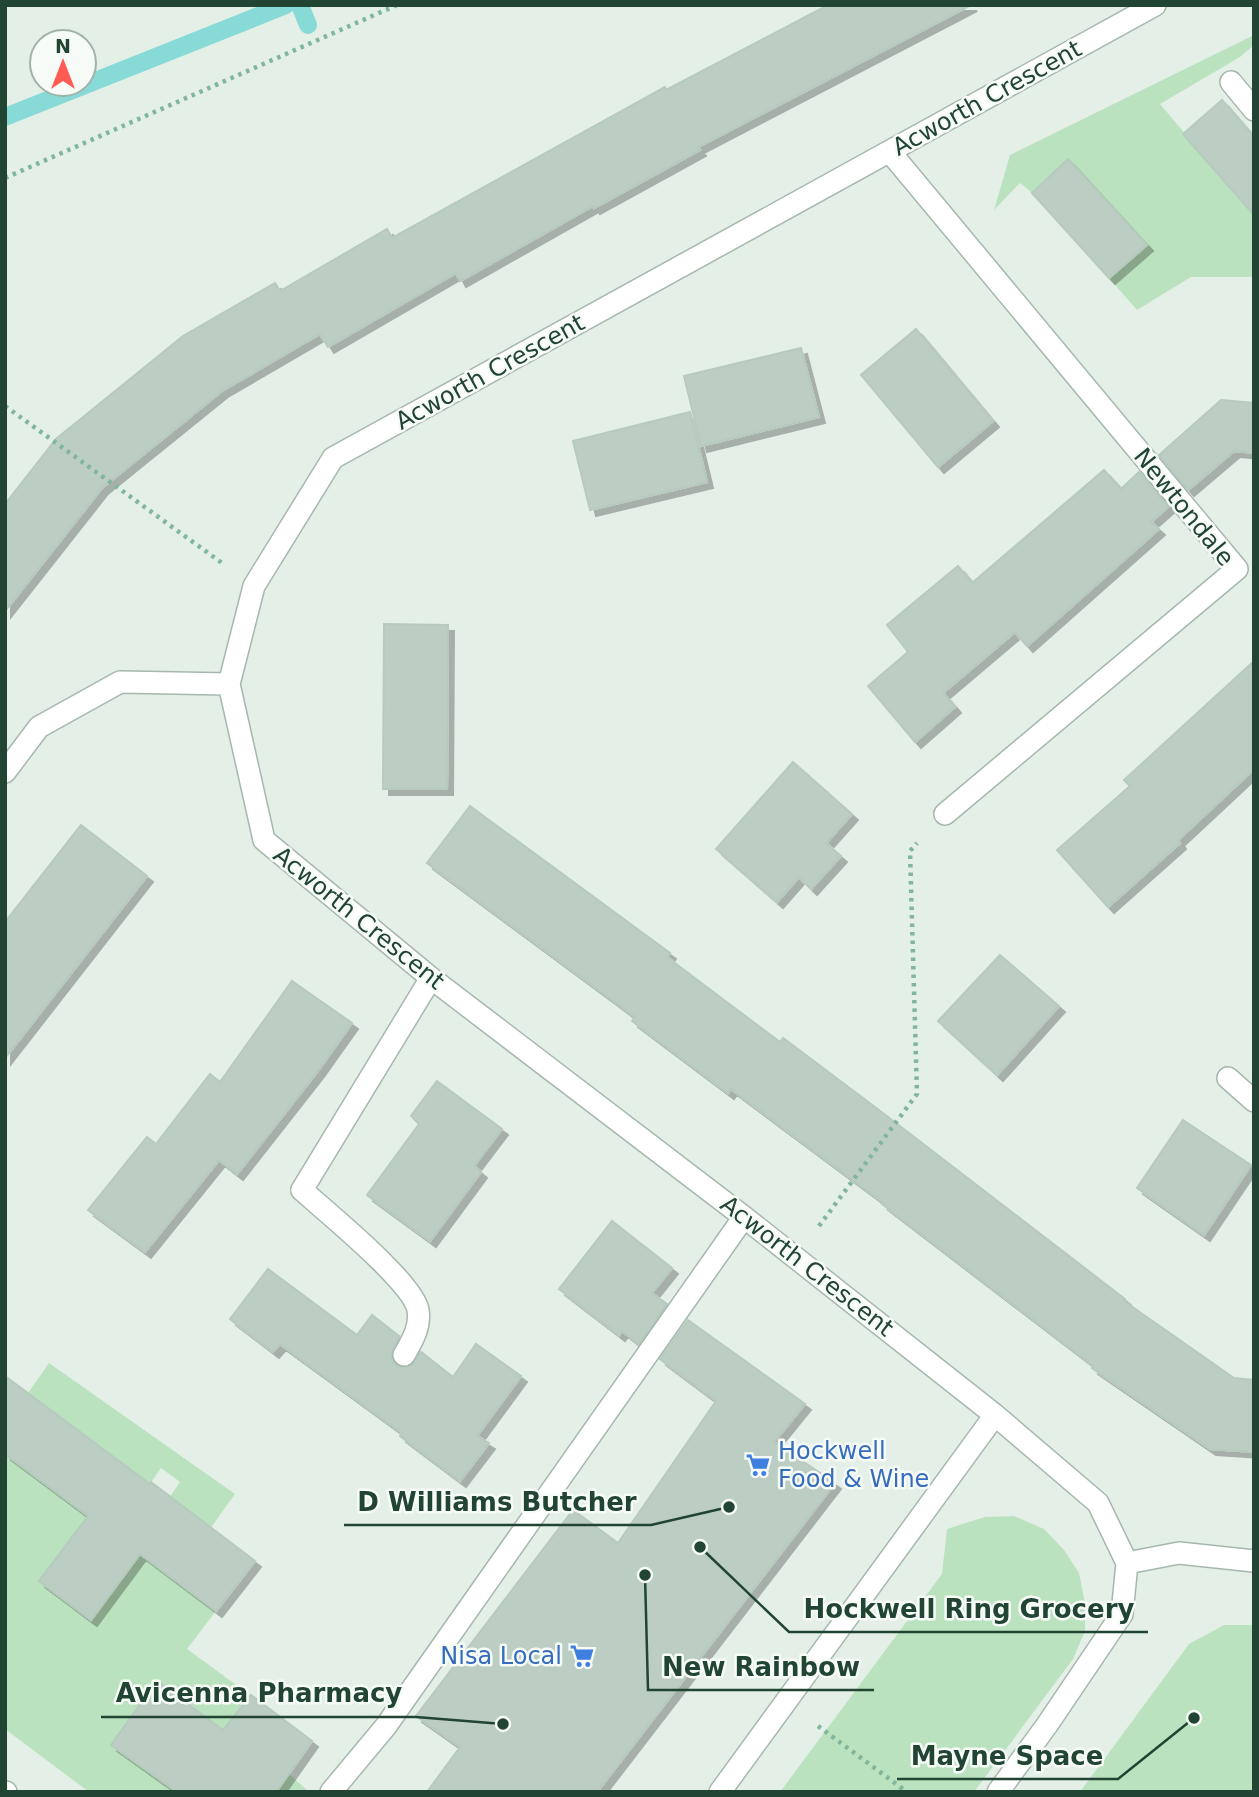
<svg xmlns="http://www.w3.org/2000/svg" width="1259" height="1797" font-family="'DejaVu Sans',sans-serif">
  <defs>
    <filter id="shadow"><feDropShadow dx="6" dy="6" stdDeviation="0" flood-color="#0004"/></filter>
  </defs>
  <rect width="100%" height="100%" fill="#e4efe8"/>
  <path fill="#bbe2be" d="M 1254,35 L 1254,45 L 1240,57 L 1160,104 L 1254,215 L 1254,277 L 1191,277 L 1137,310 L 1109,278 L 1146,244 L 1068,160 L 1032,193 L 1020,183 L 994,210 L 1010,155 Z
    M 49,1363 L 235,1494 L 210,1529 L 170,1497 L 180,1482 L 161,1468 L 150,1484 L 28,1393 Z
    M 5,1454 L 88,1516 L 39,1581 L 91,1620 L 140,1554 L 216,1611 L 187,1649 L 250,1695 L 176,1792 L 89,1792 L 5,1729 Z
    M 1014,1516 L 1044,1529 L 1064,1550 L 1079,1573 L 1085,1603 L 1085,1631 L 1073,1659 L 974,1792 L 780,1792 L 942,1574 L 947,1529 L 985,1517 Z
    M 1224,1625 L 1254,1625 L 1254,1792 L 1080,1792 L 1189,1644 Z
    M 289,1774 L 308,1791 L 308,1792 L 276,1792 Z"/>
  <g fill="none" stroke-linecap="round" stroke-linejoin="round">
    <path stroke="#87dad6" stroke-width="18" d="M 300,5 L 308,25
      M 5,117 L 286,5"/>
  </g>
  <path fill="#bccec3" stroke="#b6cabe" stroke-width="2" filter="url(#shadow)" d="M 828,5 L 971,5 L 698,147 L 700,150 L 594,208 L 593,206 L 460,281 L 456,273 L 328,347 L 320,334 L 222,391 L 102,488 L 5,611 L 5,504 L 56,439 L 183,336 L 275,283 L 280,291 L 387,229 L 392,238 L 665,87 L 666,90 Z
    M 1222,100 L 1254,137 L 1254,215 L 1183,134 Z
    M 1068,159 L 1147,245 L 1109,278 L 1032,193 Z
    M 916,329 L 993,421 L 938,467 L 861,375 Z
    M 801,348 L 819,417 L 701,446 L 684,376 Z
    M 1221,400 L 1254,403 L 1254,453 L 1234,451 L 1188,490 L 1159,455 Z
    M 690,412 L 707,482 L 590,510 L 573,441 Z
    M 1104,470 L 1121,489 L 1139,472 L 1168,507 L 1151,522 L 1159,529 L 1027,646 L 1015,632 L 943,693 L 955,707 L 915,742 L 868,686 L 908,652 L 887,625 L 958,566 L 972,583 Z
    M 384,624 L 448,625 L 447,789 L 383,789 Z
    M 1254,661 L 1254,769 L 1178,840 L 1180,843 L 1108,907 L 1057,850 L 1130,786 L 1124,780 Z
    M 793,762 L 852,814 L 826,843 L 841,856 L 811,889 L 799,877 L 777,902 L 716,849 Z
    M 470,806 L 670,953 L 667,957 L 724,1000 L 780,1042 L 783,1038 L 879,1110 L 1125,1299 L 1124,1301 L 1234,1378 L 1254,1380 L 1254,1452 L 1210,1449 L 1092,1368 L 1094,1366 L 882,1204 L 884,1203 L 731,1089 L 728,1093 L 632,1021 L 635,1017 L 427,863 Z
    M 81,825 L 147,876 L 5,1058 L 5,922 Z
    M 1000,955 L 1059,1006 L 997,1075 L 938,1021 Z
    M 292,981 L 352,1023 L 318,1071 L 237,1174 L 219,1160 L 145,1252 L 88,1210 L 147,1137 L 156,1144 L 210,1074 L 220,1082 Z
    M 437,1081 L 502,1129 L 474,1166 L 481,1172 L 430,1241 L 367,1195 L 419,1124 L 411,1116 Z
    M 1183,1120 L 1251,1165 L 1204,1235 L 1137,1188 Z
    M 612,1221 L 672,1268 L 652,1293 L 667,1304 L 639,1344 L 622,1331 L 619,1335 L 559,1289 Z
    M 268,1269 L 357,1335 L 372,1315 L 399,1336 L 391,1354 L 392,1361 L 398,1367 L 411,1366 L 421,1352 L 453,1377 L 476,1344 L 521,1376 L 477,1436 L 489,1443 L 460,1481 L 400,1436 L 402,1433 L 280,1344 L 273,1352 L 230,1319 Z
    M 688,1320 L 805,1404 L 774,1442 L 835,1483 L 597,1792 L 427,1792 L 460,1747 L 416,1716 L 573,1510 L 618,1543 L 716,1401 L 660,1359 Z
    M 5,1376 L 150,1484 L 151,1482 L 255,1561 L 216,1611 L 140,1554 L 91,1620 L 39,1581 L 88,1516 L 5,1454 Z
    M 157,1681 L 223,1730 L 251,1695 L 312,1741 L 276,1792 L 177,1792 L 111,1745 Z"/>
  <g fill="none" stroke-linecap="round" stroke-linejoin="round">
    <g stroke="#a6b8ae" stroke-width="24">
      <path id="service" d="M 1231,82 L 1254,110
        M 302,1190 C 326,1212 413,1282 418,1310 C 421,1327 412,1341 404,1355"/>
    </g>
    <g stroke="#a6b8ae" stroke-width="24">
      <path id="minor" d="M 890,152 L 1237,569 L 945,814
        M 5,772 L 39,727 L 120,682 L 229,684
        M 1228,1078 L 1254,1101
        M 302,1190 L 431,978
        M 1127,1563 L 1098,1503 L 995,1415 L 744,1217 L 431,978 L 264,840 L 229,684 L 254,586 L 333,458 L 1155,5
        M 1127,1563 L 1179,1553 L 1254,1561
        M 5,1792 L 6,1792
        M 331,1792 L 386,1726 L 744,1217
        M 720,1792 L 995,1415
        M 998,1792 L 1047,1725 L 1122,1614 L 1127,1563"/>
    </g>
    <path stroke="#81b69b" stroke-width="4.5" stroke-dasharray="3.5 5" stroke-linecap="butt" d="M 5,178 L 397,5
      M 5,406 L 222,563
      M 819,1226 L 917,1094 L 910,851 L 917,843
      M 818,1726 L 907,1792"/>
    <use href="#service" stroke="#fff" stroke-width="21"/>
    <use href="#minor" stroke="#fff" stroke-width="21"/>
  </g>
  <defs>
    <g id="supermarket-bare" transform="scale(1.89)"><path d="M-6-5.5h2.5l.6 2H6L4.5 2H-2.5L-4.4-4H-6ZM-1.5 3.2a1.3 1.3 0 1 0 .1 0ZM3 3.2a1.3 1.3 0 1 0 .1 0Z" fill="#3f7fe0" stroke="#f6fbf7" stroke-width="2.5" paint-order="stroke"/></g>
  </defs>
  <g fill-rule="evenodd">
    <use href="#supermarket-bare" x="758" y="1465"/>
    <use href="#supermarket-bare" x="582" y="1656"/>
  </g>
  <g text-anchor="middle" stroke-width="5" stroke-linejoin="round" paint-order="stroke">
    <g font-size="24" fill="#214433" stroke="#f6fbf7">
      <text transform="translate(987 98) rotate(-29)" y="8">Acworth Crescent</text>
      <text transform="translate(490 372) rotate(-29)" y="8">Acworth Crescent</text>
      <text transform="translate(1184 507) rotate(51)" y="8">Newtondale</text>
      <text transform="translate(359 918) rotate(39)" y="8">Acworth Crescent</text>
      <text transform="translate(807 1266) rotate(38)" y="8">Acworth Crescent</text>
    </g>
    <g font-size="24" fill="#366cbe" stroke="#f6fbf7" text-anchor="start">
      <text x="778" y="1459">Hockwell<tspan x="778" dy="28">Food &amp; Wine</tspan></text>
      <text x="562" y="1664" text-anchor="end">Nisa Local</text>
    </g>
  </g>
  <path fill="none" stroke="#214433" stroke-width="2.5" d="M729 1507L651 1525H344M700 1547L789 1632H1148M645 1575L648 1690H874M503 1724L416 1717H101M1194 1718L1118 1779H897"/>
  <g fill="#214433" stroke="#f6fbf7" stroke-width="2.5">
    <circle cx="729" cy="1507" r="7"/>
    <circle cx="700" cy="1547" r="7"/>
    <circle cx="645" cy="1575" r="7"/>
    <circle cx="503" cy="1724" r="7"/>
    <circle cx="1194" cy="1718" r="7"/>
  </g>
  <g font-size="26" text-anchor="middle" font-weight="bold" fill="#214433" stroke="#f6fbf7" stroke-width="5" stroke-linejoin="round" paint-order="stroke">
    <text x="497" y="1511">D Williams Butcher</text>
    <text x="969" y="1618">Hockwell Ring Grocery</text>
    <text x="761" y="1676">New Rainbow</text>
    <text x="259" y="1702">Avicenna Pharmacy</text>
    <text x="1007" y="1765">Mayne Space</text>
  </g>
  <rect width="1259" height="1797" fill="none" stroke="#214433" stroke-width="14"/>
  <g transform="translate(63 63)"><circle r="33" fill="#f6fbf7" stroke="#a1b2a9" stroke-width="2"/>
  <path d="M0-5L12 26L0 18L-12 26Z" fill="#ff5b53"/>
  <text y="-10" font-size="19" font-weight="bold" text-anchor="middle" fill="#214433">N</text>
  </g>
</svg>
